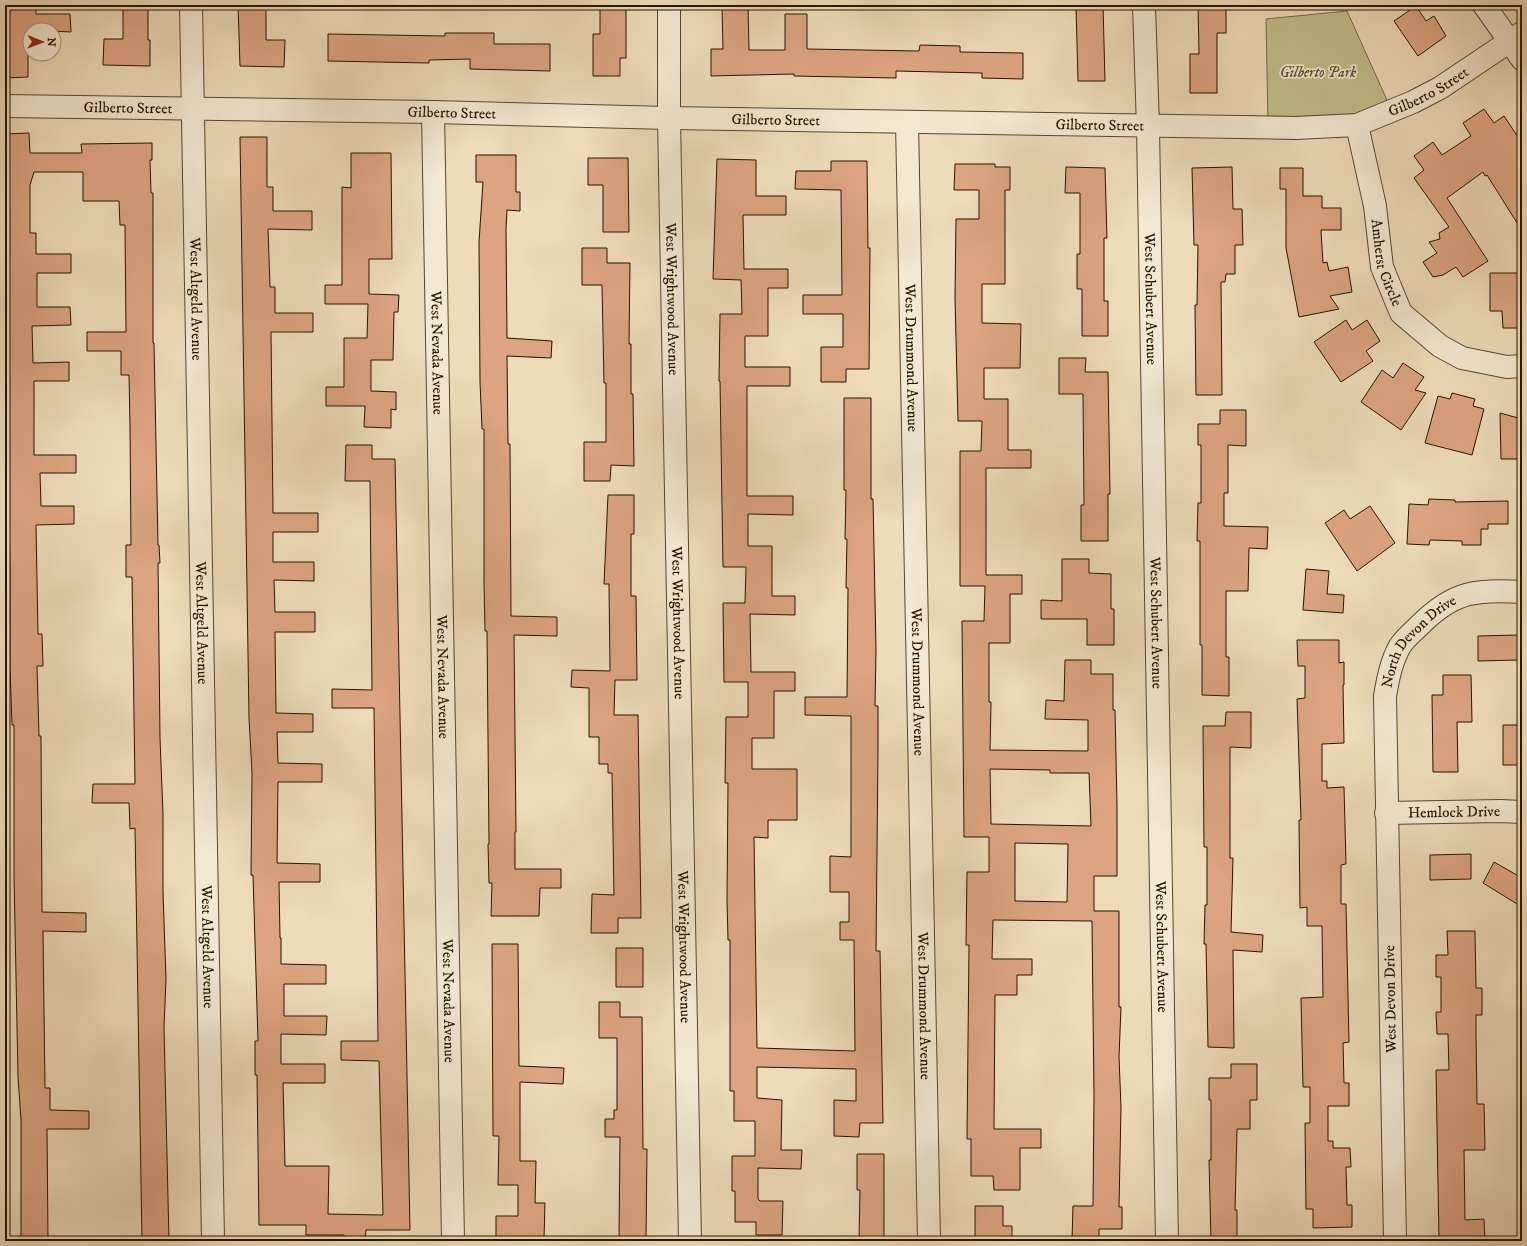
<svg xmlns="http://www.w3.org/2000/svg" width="1527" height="1246" font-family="'IM FELL DW Pica',serif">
  <rect width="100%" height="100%" fill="#eddbb9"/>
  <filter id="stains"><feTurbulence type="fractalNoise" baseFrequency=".005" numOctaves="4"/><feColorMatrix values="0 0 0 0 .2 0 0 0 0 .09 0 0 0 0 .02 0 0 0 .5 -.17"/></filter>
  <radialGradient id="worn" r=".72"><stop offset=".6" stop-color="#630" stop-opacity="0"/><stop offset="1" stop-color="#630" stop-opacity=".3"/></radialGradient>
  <path fill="#c0be8a" stroke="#746a45" d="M 1347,11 L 1391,109 L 1356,122 L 1268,125 L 1266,19 Z"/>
  <path fill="#dca480" stroke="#271500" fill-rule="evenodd" d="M 5,5 L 36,5 L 36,14 L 70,14 L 71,32 L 30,30 L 30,33 L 28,33 L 28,77 L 5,78 Z
    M 123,5 L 148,5 L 148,40 L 150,40 L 150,66 L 103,65 L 104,39 L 123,39 Z
    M 238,5 L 266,5 L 266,40 L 285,40 L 284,67 L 240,66 Z
    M 600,5 L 626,5 L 626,58 L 620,58 L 620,76 L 593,76 L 593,34 L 600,34 Z
    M 722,5 L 748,5 L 749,50 L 785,50 L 785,14 L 807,14 L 807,49 L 919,51 L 920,45 L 960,46 L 960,52 L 1023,53 L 1023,79 L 982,78 L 982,73 L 896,71 L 896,78 L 794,76 L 794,74 L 711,76 L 711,49 L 723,49 Z
    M 1076,5 L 1103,5 L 1105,81 L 1078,81 Z
    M 1198,5 L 1226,5 L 1226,33 L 1217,33 L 1217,93 L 1190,93 L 1190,54 L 1199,54 Z
    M 1416,6 L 1426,21 L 1434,16 L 1446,36 L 1418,56 L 1394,21 Z
    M 445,33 L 494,33 L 494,44 L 550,44 L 550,71 L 470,69 L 470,59 L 429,60 L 429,63 L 328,61 L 328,34 L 445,36 Z
    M 1484,109 L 1494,123 L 1504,116 L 1522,143 L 1522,231 L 1487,175 L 1485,176 L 1483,172 L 1447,198 L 1488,261 L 1463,277 L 1456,267 L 1443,275 L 1433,277 L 1423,262 L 1437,253 L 1429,242 L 1440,239 L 1439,233 L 1449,227 L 1414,178 L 1424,170 L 1414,156 L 1433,142 L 1442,155 L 1471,136 L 1463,123 Z
    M 29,133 L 30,153 L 82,153 L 81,144 L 152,143 L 152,160 L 150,160 L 151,193 L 153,193 L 153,343 L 154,343 L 158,545 L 159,545 L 160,563 L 158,563 L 160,738 L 163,814 L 163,892 L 166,979 L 164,1028 L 169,1241 L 142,1241 L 135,828 L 130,829 L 129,803 L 92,803 L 93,784 L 135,784 L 132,577 L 126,577 L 126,545 L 131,545 L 130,426 L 129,375 L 121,375 L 121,351 L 87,351 L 87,332 L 126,332 L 125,225 L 120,225 L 119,201 L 83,201 L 83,172 L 34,172 L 30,185 L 30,233 L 36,233 L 36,254 L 71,254 L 71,273 L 37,273 L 37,307 L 70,307 L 71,325 L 32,326 L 33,363 L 69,362 L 69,381 L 34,381 L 34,455 L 76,455 L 76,473 L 40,473 L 41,506 L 74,506 L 74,524 L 36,525 L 38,634 L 42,634 L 43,666 L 37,666 L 39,736 L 41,736 L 42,912 L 86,913 L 86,932 L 43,931 L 45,1088 L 50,1088 L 50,1110 L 89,1111 L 89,1129 L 47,1129 L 48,1241 L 21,1241 L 21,1120 L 18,1077 L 14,876 L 14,725 L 12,725 L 10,667 L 10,574 L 9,516 L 7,516 L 7,498 L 5,134 Z
    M 240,137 L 267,137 L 267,187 L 273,187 L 273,211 L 312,211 L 312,230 L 268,229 L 270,287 L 275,287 L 275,313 L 313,313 L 313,332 L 271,332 L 273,513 L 318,513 L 318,532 L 273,532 L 273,562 L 314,562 L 314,581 L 274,580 L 275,612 L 315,612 L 315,632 L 275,632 L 276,713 L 313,714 L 313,732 L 277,732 L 278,763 L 322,764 L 322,782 L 278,782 L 277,863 L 320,864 L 320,882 L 279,882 L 280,938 L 281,938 L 281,964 L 326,965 L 326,984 L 284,984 L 284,1016 L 327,1016 L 326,1035 L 281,1034 L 281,1064 L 325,1064 L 325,1083 L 283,1083 L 285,1166 L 329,1166 L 328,1214 L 383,1215 L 379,1061 L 341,1060 L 341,1041 L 378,1041 L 374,708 L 332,708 L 332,689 L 372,690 L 370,481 L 345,481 L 346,445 L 372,445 L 372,459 L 395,459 L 410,1230 L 366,1230 L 365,1241 L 344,1241 L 344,1235 L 306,1235 L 306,1225 L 259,1225 L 257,1075 L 255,1075 L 255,1041 L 258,1041 L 253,875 L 251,875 L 252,773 L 249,718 Z
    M 351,153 L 391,153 L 392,259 L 369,259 L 369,294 L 399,295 L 398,312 L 394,312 L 393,360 L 371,360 L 371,391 L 396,392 L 396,410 L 391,409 L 391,428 L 364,427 L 365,406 L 326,406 L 326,387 L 344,387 L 344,338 L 367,338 L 368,304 L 325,304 L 325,285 L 342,285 L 342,187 L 351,188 Z
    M 476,155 L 516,155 L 516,192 L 520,192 L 520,211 L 507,210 L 506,229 L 507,338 L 552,341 L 551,358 L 507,356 L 508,444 L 510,444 L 511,616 L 557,617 L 557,636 L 514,635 L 516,832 L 515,832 L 515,869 L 561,869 L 561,888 L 540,888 L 539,916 L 491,916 L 492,883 L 489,883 L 488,844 L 489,844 L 487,631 L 485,631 L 484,582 L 484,429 L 482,429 L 480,382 L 479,242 L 483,182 L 476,182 Z
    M 588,158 L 628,158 L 629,232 L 603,232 L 603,185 L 588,185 Z
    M 717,159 L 756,160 L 756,196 L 786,196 L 786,215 L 743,215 L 744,269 L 788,269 L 788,288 L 768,288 L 768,336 L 745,336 L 745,367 L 790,367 L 790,386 L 747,386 L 747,496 L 793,496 L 793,515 L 748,514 L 748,546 L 772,546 L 772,596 L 795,596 L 795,615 L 750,614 L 751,672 L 795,672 L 795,691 L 774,691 L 774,738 L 752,738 L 752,769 L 797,769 L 797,820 L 768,820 L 768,838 L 754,837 L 757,1048 L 855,1051 L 854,940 L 840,940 L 840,922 L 849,922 L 849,892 L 830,892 L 830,856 L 851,857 L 851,716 L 805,715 L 805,697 L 847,697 L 848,588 L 846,588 L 847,539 L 845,539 L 846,490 L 844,490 L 844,398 L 871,398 L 871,499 L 873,499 L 876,650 L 875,706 L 878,706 L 878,751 L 876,951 L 880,951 L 883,1123 L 860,1123 L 859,1137 L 834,1136 L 834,1100 L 856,1101 L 856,1069 L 757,1067 L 757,1098 L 782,1100 L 781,1150 L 802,1150 L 801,1169 L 758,1168 L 758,1199 L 760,1201 L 783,1201 L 782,1235 L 756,1235 L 756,1222 L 735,1222 L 735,1191 L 732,1191 L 732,1156 L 755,1156 L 755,1121 L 734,1121 L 734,1091 L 730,1091 L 730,940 L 728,940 L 727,900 L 728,783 L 725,783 L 726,717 L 748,717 L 748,682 L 724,682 L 723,603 L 745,603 L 746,567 L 723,567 L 720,381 L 719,381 L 720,314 L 742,314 L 741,280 L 713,279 Z
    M 831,161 L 867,161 L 868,248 L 870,248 L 869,369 L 846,369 L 846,382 L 821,382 L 821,347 L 843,347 L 843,314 L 803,314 L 803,295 L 842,295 L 841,190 L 795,189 L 796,171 L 831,171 Z
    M 955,164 L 995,164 L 995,167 L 1010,167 L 1010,190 L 1005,190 L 1005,284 L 982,284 L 982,323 L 1021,324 L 1020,368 L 984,368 L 984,399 L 1008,399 L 1008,450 L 1031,450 L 1031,468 L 986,468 L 986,575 L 1022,575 L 1022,594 L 1010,594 L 1010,643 L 989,643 L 989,702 L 991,702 L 990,750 L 1088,751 L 1088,720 L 1045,719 L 1046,700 L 1064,701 L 1065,660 L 1091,660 L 1091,674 L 1113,674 L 1113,710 L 1115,710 L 1117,805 L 1117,876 L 1094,876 L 1094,911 L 1119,911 L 1119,1007 L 1121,1007 L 1119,1057 L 1121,1107 L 1119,1207 L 1122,1207 L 1122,1229 L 1099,1229 L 1099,1241 L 1072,1241 L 1073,1206 L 1093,1206 L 1094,1096 L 1092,921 L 993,920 L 992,959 L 1032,959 L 1032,975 L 1017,975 L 1017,995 L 995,995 L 994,1129 L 1041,1129 L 1041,1148 L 1020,1148 L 1020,1190 L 994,1190 L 993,1176 L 971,1176 L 971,1139 L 967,1139 L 969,945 L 966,945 L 967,872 L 989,872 L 989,837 L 964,837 L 962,621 L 984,621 L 985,586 L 960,586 L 960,451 L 981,451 L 982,421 L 958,421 L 955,298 L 956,219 L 979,219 L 979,190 L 954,190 ZM 990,769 L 1050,770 L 1050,773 L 1089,773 L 1091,826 L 991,824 ZM 1015,843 L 1068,844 L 1067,902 L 1015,901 Z
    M 1066,167 L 1105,168 L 1107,238 L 1104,238 L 1104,301 L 1108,301 L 1108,336 L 1082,336 L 1082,289 L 1077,289 L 1077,254 L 1080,254 L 1080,193 L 1065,193 Z
    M 1232,167 L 1233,209 L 1242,209 L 1243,245 L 1235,245 L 1235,274 L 1226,274 L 1225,282 L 1221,282 L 1222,395 L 1196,395 L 1195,305 L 1197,305 L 1198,245 L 1194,245 L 1192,168 Z
    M 1280,168 L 1303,168 L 1303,196 L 1322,196 L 1322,208 L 1341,208 L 1341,230 L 1321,230 L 1323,263 L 1327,262 L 1329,271 L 1348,267 L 1352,292 L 1330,296 L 1339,309 L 1299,317 L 1286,248 L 1286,189 L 1280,189 Z
    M 582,248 L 607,248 L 607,263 L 630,263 L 629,344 L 631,344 L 631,394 L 633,394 L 634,466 L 611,465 L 610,481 L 584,481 L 584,442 L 606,442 L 606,383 L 604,383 L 602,285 L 582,285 Z
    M 1490,273 L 1522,273 L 1522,328 L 1503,328 L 1502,311 L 1490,311 Z
    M 1346,320 L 1352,330 L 1367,320 L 1380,341 L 1366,351 L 1373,361 L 1341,382 L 1314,342 Z
    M 1059,358 L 1086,358 L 1085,372 L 1108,372 L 1110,494 L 1108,494 L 1108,541 L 1081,541 L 1081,505 L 1084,505 L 1083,394 L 1059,394 Z
    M 1403,363 L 1424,377 L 1415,390 L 1426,393 L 1401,430 L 1361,402 L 1382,370 L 1393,378 Z
    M 1452,393 L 1475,399 L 1473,406 L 1484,409 L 1472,455 L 1425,443 L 1438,396 L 1450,399 Z
    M 1220,410 L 1246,410 L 1246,446 L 1228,445 L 1228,493 L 1224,493 L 1224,526 L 1268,527 L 1267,549 L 1249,548 L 1248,591 L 1226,591 L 1226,657 L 1229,657 L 1229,696 L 1202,695 L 1202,645 L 1200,645 L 1200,541 L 1197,541 L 1198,503 L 1201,503 L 1201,445 L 1198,445 L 1198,424 L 1220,424 Z
    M 1500,413 L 1522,419 L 1522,459 L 1501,459 Z
    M 608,495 L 634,495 L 634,534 L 631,534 L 631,596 L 636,596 L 637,680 L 615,680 L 614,715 L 638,715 L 641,918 L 618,918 L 618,933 L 591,933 L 592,894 L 614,895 L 612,773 L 608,773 L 608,764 L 599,764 L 599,737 L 589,737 L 589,688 L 571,687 L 572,670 L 610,671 L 609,584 L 604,584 Z
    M 1429,499 L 1455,500 L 1455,502 L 1508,501 L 1508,524 L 1488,524 L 1488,529 L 1481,529 L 1481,545 L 1462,545 L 1462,541 L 1430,540 L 1429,545 L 1407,544 L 1409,504 L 1428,505 Z
    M 1370,506 L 1395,543 L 1357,571 L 1325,523 L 1344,510 L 1350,519 Z
    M 1062,559 L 1089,559 L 1089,573 L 1111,574 L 1111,609 L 1114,609 L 1114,645 L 1087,645 L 1087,619 L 1041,619 L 1041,600 L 1062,601 Z
    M 1306,569 L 1329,571 L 1327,594 L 1344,595 L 1343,613 L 1303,610 Z
    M 1518,635 L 1519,660 L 1478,661 L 1478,636 Z
    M 1297,640 L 1339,640 L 1339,663 L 1344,662 L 1344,685 L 1343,685 L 1344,743 L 1322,744 L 1322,781 L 1327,781 L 1327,788 L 1344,787 L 1346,864 L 1341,865 L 1341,904 L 1346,904 L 1349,1042 L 1343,1043 L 1344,1083 L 1349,1083 L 1349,1106 L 1328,1106 L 1328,1141 L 1333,1141 L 1333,1148 L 1350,1148 L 1351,1167 L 1346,1167 L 1347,1205 L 1352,1205 L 1352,1227 L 1313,1228 L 1313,1209 L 1306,1209 L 1305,1123 L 1310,1123 L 1310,1087 L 1303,1087 L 1301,998 L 1323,997 L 1322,926 L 1307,926 L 1307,907 L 1300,908 L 1299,820 L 1301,820 L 1297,699 L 1305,698 L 1305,666 L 1298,666 Z
    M 1443,675 L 1471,675 L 1472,722 L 1457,722 L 1458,772 L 1433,772 L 1432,695 L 1443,695 Z
    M 1226,712 L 1251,712 L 1251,748 L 1230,747 L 1230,858 L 1233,858 L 1231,932 L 1263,935 L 1262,952 L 1233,950 L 1234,1048 L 1208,1047 L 1206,944 L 1204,944 L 1205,905 L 1207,905 L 1207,847 L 1204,847 L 1203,726 L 1225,726 Z
    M 1503,725 L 1522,725 L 1522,765 L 1503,765 Z
    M 1471,854 L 1471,879 L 1430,880 L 1430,855 Z
    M 1494,862 L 1522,878 L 1522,907 L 1483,883 Z
    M 1447,931 L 1475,931 L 1476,988 L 1482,988 L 1482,1015 L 1476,1015 L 1476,1034 L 1477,1104 L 1484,1104 L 1485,1150 L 1464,1150 L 1465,1220 L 1484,1219 L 1485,1241 L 1439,1240 L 1436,1070 L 1449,1070 L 1448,1034 L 1437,1034 L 1436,1012 L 1441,1012 L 1441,977 L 1436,977 L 1436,955 L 1448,955 Z
    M 492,944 L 518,944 L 519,1066 L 564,1068 L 563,1084 L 520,1082 L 520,1161 L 536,1161 L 535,1203 L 545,1203 L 544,1238 L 496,1237 L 496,1216 L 518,1216 L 518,1185 L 498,1185 L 499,1136 L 493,1136 Z
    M 616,948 L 643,948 L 643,987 L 616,987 Z
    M 599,1002 L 620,1002 L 620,1017 L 642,1017 L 643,1149 L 647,1149 L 646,1238 L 619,1238 L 620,1137 L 605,1137 L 605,1119 L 614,1119 L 614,1110 L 617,1110 L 617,1038 L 599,1038 Z
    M 1231,1064 L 1257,1064 L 1257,1100 L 1250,1100 L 1250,1129 L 1237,1129 L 1235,1210 L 1237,1210 L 1237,1241 L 1211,1241 L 1209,1160 L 1211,1160 L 1211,1100 L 1209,1100 L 1209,1078 L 1231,1078 Z
    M 857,1154 L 884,1154 L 884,1241 L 859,1241 L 860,1190 L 857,1190 Z
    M 975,1206 L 1003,1206 L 1003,1226 L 1012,1226 L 1012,1241 L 975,1241 Z"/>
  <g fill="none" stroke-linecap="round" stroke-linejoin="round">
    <g stroke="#58462e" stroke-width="24">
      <g id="street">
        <path id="s1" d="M 191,5 L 213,1241"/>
        <path id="s2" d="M 669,5 L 669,118 L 690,1241"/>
        <path id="s3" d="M 1144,5 L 1148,127 L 1167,1241"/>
        <path d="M 1484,5 L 1522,59"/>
        <path id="s4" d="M 5,106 L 433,112 L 669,118 L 1296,128 L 1357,125 L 1413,102 L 1440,88 L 1522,33"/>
        <path id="s5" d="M 433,112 L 453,1241"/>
        <path id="s6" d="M 907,122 L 929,1241"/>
        <path id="s7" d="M 1357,125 L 1375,206 L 1382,267 L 1401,313 L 1440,346 L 1462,358 L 1507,367 L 1522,366"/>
        <path id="s8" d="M 1386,813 L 1500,811 L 1522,812"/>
        <path id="s9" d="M 1395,1241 L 1385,696 C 1388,679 1391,662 1400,646 C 1405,638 1414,631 1421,624 C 1454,591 1478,589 1522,592"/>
      </g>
    </g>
    <use href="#street" stroke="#f3e8d2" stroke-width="22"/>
  </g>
  <g text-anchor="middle" stroke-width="3.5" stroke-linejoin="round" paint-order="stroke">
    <g font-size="15" font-style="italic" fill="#5d5030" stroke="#f3e8d2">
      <text x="1318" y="77">Gilberto Park</text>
    </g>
    <g font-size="15" fill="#271500" stroke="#f3e8d2">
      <text dy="5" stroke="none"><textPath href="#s4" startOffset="1431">Gilberto Street</textPath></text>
      <text dy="5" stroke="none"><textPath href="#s4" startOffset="123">Gilberto Street</textPath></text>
      <text dy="5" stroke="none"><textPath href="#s4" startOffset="447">Gilberto Street</textPath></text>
      <text dy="5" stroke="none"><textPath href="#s4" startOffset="771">Gilberto Street</textPath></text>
      <text dy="5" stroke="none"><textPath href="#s4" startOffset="1095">Gilberto Street</textPath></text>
      <text dy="5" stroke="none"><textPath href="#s7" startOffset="141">Amherst Circle</textPath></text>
      <text dy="5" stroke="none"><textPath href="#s1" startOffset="294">West Altgeld Avenue</textPath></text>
      <text dy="5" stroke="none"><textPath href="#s2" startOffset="294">West Wrightwood Avenue</textPath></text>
      <text dy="5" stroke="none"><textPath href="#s3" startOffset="294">West Schubert Avenue</textPath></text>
      <text dy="5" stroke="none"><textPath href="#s5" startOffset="241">West Nevada Avenue</textPath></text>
      <text dy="5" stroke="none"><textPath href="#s6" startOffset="236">West Drummond Avenue</textPath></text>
      <text dy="5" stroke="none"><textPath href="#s1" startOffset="618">West Altgeld Avenue</textPath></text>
      <text dy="5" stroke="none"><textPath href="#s2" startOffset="618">West Wrightwood Avenue</textPath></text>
      <text dy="5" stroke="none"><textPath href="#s3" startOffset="618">West Schubert Avenue</textPath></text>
      <text dy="5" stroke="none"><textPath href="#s9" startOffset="612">North Devon Drive</textPath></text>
      <text dy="5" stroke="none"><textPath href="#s5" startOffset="565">West Nevada Avenue</textPath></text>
      <text dy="5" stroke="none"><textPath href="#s6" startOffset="560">West Drummond Avenue</textPath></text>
      <text dy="5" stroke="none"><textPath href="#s8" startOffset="68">Hemlock Drive</textPath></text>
      <text dy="5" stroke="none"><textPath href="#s1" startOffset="942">West Altgeld Avenue</textPath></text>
      <text dy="5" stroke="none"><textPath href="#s2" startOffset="942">West Wrightwood Avenue</textPath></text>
      <text dy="5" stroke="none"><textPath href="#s3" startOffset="942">West Schubert Avenue</textPath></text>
      <text transform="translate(1390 999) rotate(-91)" y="5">West Devon Drive</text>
      <text dy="5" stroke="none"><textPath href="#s5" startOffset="889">West Nevada Avenue</textPath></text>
      <text dy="5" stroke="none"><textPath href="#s6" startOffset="884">West Drummond Avenue</textPath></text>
    </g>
  </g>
  <rect width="1527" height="1246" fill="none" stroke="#eddbb9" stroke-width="20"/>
  <rect x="6" y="6" width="1515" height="1234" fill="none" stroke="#271500" stroke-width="2"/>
  <rect x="10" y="10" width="1507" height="1226" fill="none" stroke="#271500"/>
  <g transform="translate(42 42) rotate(91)"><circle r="19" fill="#f3e8d2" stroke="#a1947e"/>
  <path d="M0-3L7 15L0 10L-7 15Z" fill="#8f2418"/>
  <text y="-6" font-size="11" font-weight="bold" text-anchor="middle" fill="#271500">N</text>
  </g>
  <rect width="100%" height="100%" filter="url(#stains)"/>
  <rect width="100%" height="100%" fill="url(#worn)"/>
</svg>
